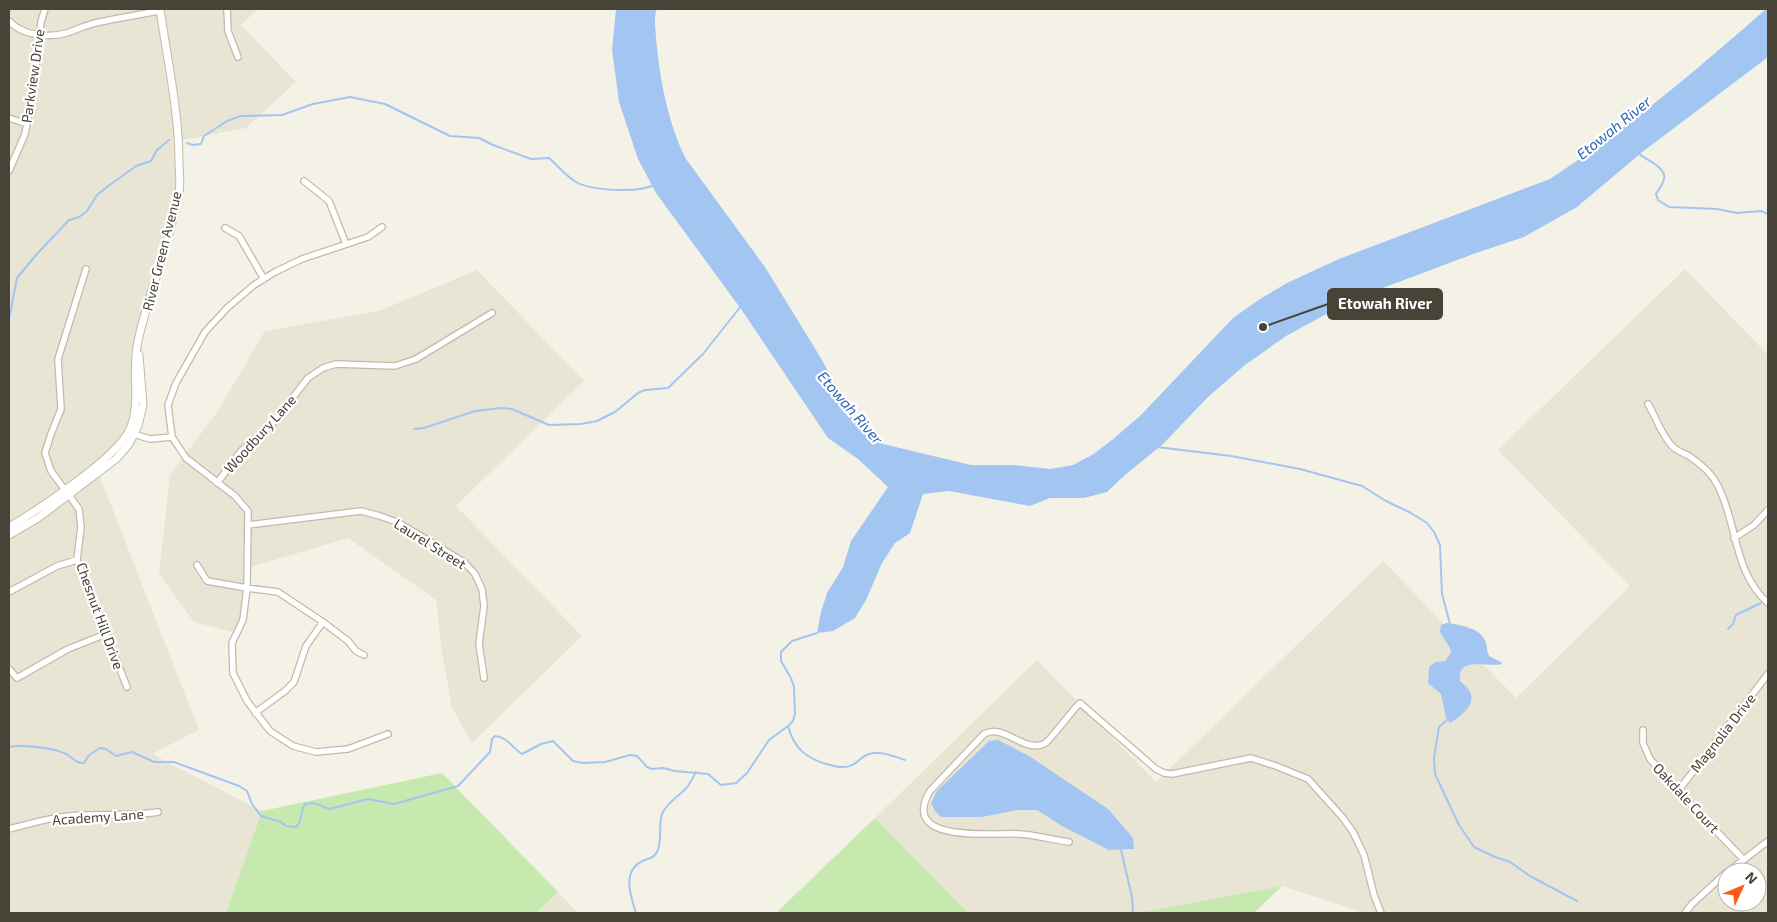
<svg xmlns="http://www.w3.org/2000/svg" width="1777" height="922" font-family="'Exo 2',sans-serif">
  <rect width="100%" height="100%" fill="#f4f2e7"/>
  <path fill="#e8e5d5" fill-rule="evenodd" d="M 9,9 L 258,9 L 241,25 L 296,82 L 246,128 L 178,141 L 178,202 L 135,359 L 138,417 L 118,459 L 98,472 L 199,730 L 152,754 L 262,811 L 226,913 L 9,913 Z
    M 1685,269 L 1768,355 L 1768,913 L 1365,913 L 1282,886 L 1137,913 L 968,913 L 875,818 L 1037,660 L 1156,782 L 1383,561 L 1516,698 L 1630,586 L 1498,450 ZM 1727,872 L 1757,872 L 1757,902 L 1727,902 Z
    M 477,270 L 584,381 L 456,506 L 582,636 L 472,743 L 452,708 L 442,652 L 436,600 L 348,538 L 251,567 L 247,609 L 237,633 L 194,622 L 159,574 L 170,475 L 217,412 L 265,331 L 379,311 Z
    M 558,892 L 578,913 L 536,913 Z"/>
  <path fill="#c6e9af" d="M 442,773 L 558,892 L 536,913 L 226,913 L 262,811 Z
    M 875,818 L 968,913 L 776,913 Z
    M 1282,886 L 1254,913 L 1137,913 Z"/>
  <path fill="#a2c5f2" d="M 616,9 L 657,9 C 653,19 656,29 656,39 C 660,80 668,123 686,159 L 765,267 L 822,360 L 853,419 L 868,434 L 883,444 L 971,465 L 1013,465 L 1050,469 L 1073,465 L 1092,455 L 1112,440 L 1141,415 L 1233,318 L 1260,299 L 1287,283 L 1339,259 L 1550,179 C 1627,129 1698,69 1766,9 L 1768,9 L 1768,57 L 1641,153 L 1577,207 L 1524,237 L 1476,253 L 1356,298 L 1286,336 L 1245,365 L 1208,397 L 1163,444 L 1125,475 L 1107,492 L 1084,498 L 1050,498 L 1030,506 L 949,491 L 923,494 L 910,533 L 895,543 L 882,563 L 866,600 L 855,618 L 833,631 L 817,633 L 821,612 L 827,593 L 843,567 L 851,541 L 888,487 L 858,459 L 828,438 L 741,309 L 656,193 L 638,159 L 619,102 L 612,50 Z
    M 1447,623 C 1460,625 1482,628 1486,643 C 1487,648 1487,651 1489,656 L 1501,662 L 1502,664 C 1486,668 1457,655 1460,681 C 1463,684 1467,687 1469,690 C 1478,704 1460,717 1450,723 L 1446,718 L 1441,694 L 1428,683 L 1429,667 L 1436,662 L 1445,661 L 1451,653 L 1450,648 L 1440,632 L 1441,625 Z
    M 998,740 L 1029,756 L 1108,809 L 1133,838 L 1134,849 L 1109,850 L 1062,826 L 1037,810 L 1017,810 L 982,817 L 941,817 L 935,811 L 931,803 L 937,791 L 989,741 Z"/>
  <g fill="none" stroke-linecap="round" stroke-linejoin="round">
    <path stroke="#a2c5f2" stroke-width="2" d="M 187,143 L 193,145 L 201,144 L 204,136 L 227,121 L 241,116 L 282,115 L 313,104 L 350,97 L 385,104 L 450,136 L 479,138 L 493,145 L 531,159 L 549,158 C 558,166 566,176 576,182 C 592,191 638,193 654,185
      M 1639,154 C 1647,160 1667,168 1664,179 C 1663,184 1659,189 1656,194 L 1658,200 L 1669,207 L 1717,209 L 1737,213 L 1761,211 L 1768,214
      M 9,319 L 17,278 L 36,255 L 69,220 L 79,217 L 87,211 L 97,195 L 107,187 L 136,166 L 151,161 L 157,150 L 169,140
      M 414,429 L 424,428 L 475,411 L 501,408 L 512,409 L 549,425 L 581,424 L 597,421 L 615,412 L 638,393 L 645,390 L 668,388 L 703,354 L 741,306
      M 1157,447 L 1231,456 L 1300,469 L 1362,486 L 1386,501 L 1411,513 L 1427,523 L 1434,532 L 1440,545 L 1442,594 L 1450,624
      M 1728,629 L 1733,624 L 1736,615 L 1761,603
      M 1447,720 L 1439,727 L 1434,758 L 1435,774 L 1459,825 L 1474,847 L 1495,857 L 1510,862 L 1530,876 L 1577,901
      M 788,726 C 794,749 807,759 830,765 C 837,767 845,769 852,765 C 862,760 862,754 875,753 C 886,752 895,757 905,760
      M 9,747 C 21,744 52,748 64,753 C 72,756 75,764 84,763 L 89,755 L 100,748 L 106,749 L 116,756 L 132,752 L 154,762 L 174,762 L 239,786 L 247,791 L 252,804 L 261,816 L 281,822 L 286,826 L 296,827 C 303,821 300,811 305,804 L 313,803 L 330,809 L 368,799 L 394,804 L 458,786 L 490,752 L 492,739 L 495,736 C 508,737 512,748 522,754 L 541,744 L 553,741 L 573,761 L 582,763 L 605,762 L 630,755 L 637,756 L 647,767 L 652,769 L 663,768 L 675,771 L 708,774 L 721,785 L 736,783 L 747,773 L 769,740 L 788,726 L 793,721 L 795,714 L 794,687 L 791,678 L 781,661 L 781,652 L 792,641 L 817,633
      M 1121,850 L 1132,897 L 1133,913
      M 636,913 C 630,895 621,869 645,860 C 650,858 654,858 657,852 C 663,840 658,825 662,814 C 667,802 680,796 688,786 C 691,782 693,777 696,772"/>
    <g stroke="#c0bba9" stroke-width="8">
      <path id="minor" d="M 227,9 L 228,31 L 238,57
        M 9,21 C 23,36 48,38 67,33 C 78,29 88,24 100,22 C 120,18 140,14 160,11
        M 9,118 L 27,124
        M 9,171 L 25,134 L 34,85 L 41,22 L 45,9
        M 304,181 L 329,201 L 346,244
        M 225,228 L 239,236 L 264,279
        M 86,269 L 58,359 L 61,409 L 51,434 L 45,453 L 51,471 L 79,509 L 81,527 L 77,560 L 127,687
        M 1648,404 C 1656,417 1661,435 1673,447 C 1677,451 1684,453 1689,456 C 1701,464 1712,473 1718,486 C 1738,525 1733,572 1768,603
        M 130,433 L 150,439 L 172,437 L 186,458 L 235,496 L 248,511 L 247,588 L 243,620 L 232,643 L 233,673 L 247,701 L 270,731 L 293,746 L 316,752 L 348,749 L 388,734
        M 172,437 L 168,405 L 176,383 L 205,332 L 227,308 L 254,285 L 275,272 L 302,259 L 368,237 L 382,227
        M 217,483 L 242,450 L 270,427 L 308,378 L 323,368 L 336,364 L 395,366 L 416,359 L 492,313
        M 248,525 L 361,511 L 380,516 L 399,523 L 464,562 L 475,574 L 482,589 L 484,606 L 479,644 L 484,678
        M 1734,538 L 1754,525 L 1768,510
        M 197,565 L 207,581 L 247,588 L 278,592 L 323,622 L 348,641 L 356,651 L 364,655
        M 9,592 L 57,566 L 77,560
        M 9,669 L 17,678 L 68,649 L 106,634
        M 255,713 L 285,691 L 294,682 L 306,646 L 323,622
        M 1643,730 L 1643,743 L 1650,759 L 1678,791 L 1743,859
        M 1678,791 L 1768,674
        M 9,829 C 32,823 56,816 81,815 C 107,814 132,816 158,812
        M 1069,842 C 1053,840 1037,835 1020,834 C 995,832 898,845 930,791 L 984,734 C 1004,723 1023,753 1044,744 C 1050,741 1072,710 1080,703 L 1156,769 L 1164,773 L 1172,774 L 1251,758 L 1276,766 L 1308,779 L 1343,818 L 1353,832 L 1364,855 L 1374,895 L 1381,913
        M 1728,872 L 1768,841
        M 1685,913 L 1692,904 L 1727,872"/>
    </g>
    <g stroke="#c0bba9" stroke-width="9">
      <path id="tertiary" d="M 9,527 C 38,510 115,459 129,431 C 142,405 131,370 138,341 C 149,291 170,243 179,192 C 181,183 179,172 179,162 C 179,111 167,59 160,9
        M 9,535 L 38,518 L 116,459 L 129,444 L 138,426 L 143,405 L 139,355"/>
    </g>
    <use href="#minor" stroke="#fff" stroke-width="5.5"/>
    <use href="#tertiary" stroke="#fff" stroke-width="7"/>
  </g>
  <g text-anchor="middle" stroke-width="4.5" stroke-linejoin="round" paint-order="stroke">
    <g font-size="14" fill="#474336" stroke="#fff">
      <text transform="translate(33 76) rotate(-82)" y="5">Parkview Drive</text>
      <text transform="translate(162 251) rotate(-76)" y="5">River Green Avenue</text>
      <text transform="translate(260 434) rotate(-48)" y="5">Woodbury Lane</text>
      <text transform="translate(430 544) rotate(32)" y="5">Laurel Street</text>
      <text transform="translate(100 616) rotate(70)" y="5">Chesnut Hill Drive</text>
      <text transform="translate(1723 733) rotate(-52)" y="5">Magnolia Drive</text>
      <text transform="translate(1686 798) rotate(47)" y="5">Oakdale Court</text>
      <text transform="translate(98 817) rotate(-4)" y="5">Academy Lane</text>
    </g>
    <g font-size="15" font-style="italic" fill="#2c66b6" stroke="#fff">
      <text transform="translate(1614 128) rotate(-39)" y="5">Etowah River</text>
      <text transform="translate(850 408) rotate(49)" y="5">Etowah River</text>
    </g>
  </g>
  <path fill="none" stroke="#474336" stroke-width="2" d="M1263 327L1328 304"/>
  <circle fill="#474336" stroke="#fff" stroke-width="2" cx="1263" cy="327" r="5"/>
  <rect fill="#474336" stroke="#474336" stroke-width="2" x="1328" y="289" width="114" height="30" rx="5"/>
  <g font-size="15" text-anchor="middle" font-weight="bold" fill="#fff">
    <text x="1385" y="309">Etowah River</text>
  </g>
  <rect width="1777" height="922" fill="none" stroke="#474336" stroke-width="20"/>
  <g transform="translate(1742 887) rotate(46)"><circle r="24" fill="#ffffff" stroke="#b5b4af"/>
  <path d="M0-4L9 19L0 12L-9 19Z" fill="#ff5b13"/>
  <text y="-8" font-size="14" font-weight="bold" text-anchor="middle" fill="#474336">N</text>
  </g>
</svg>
